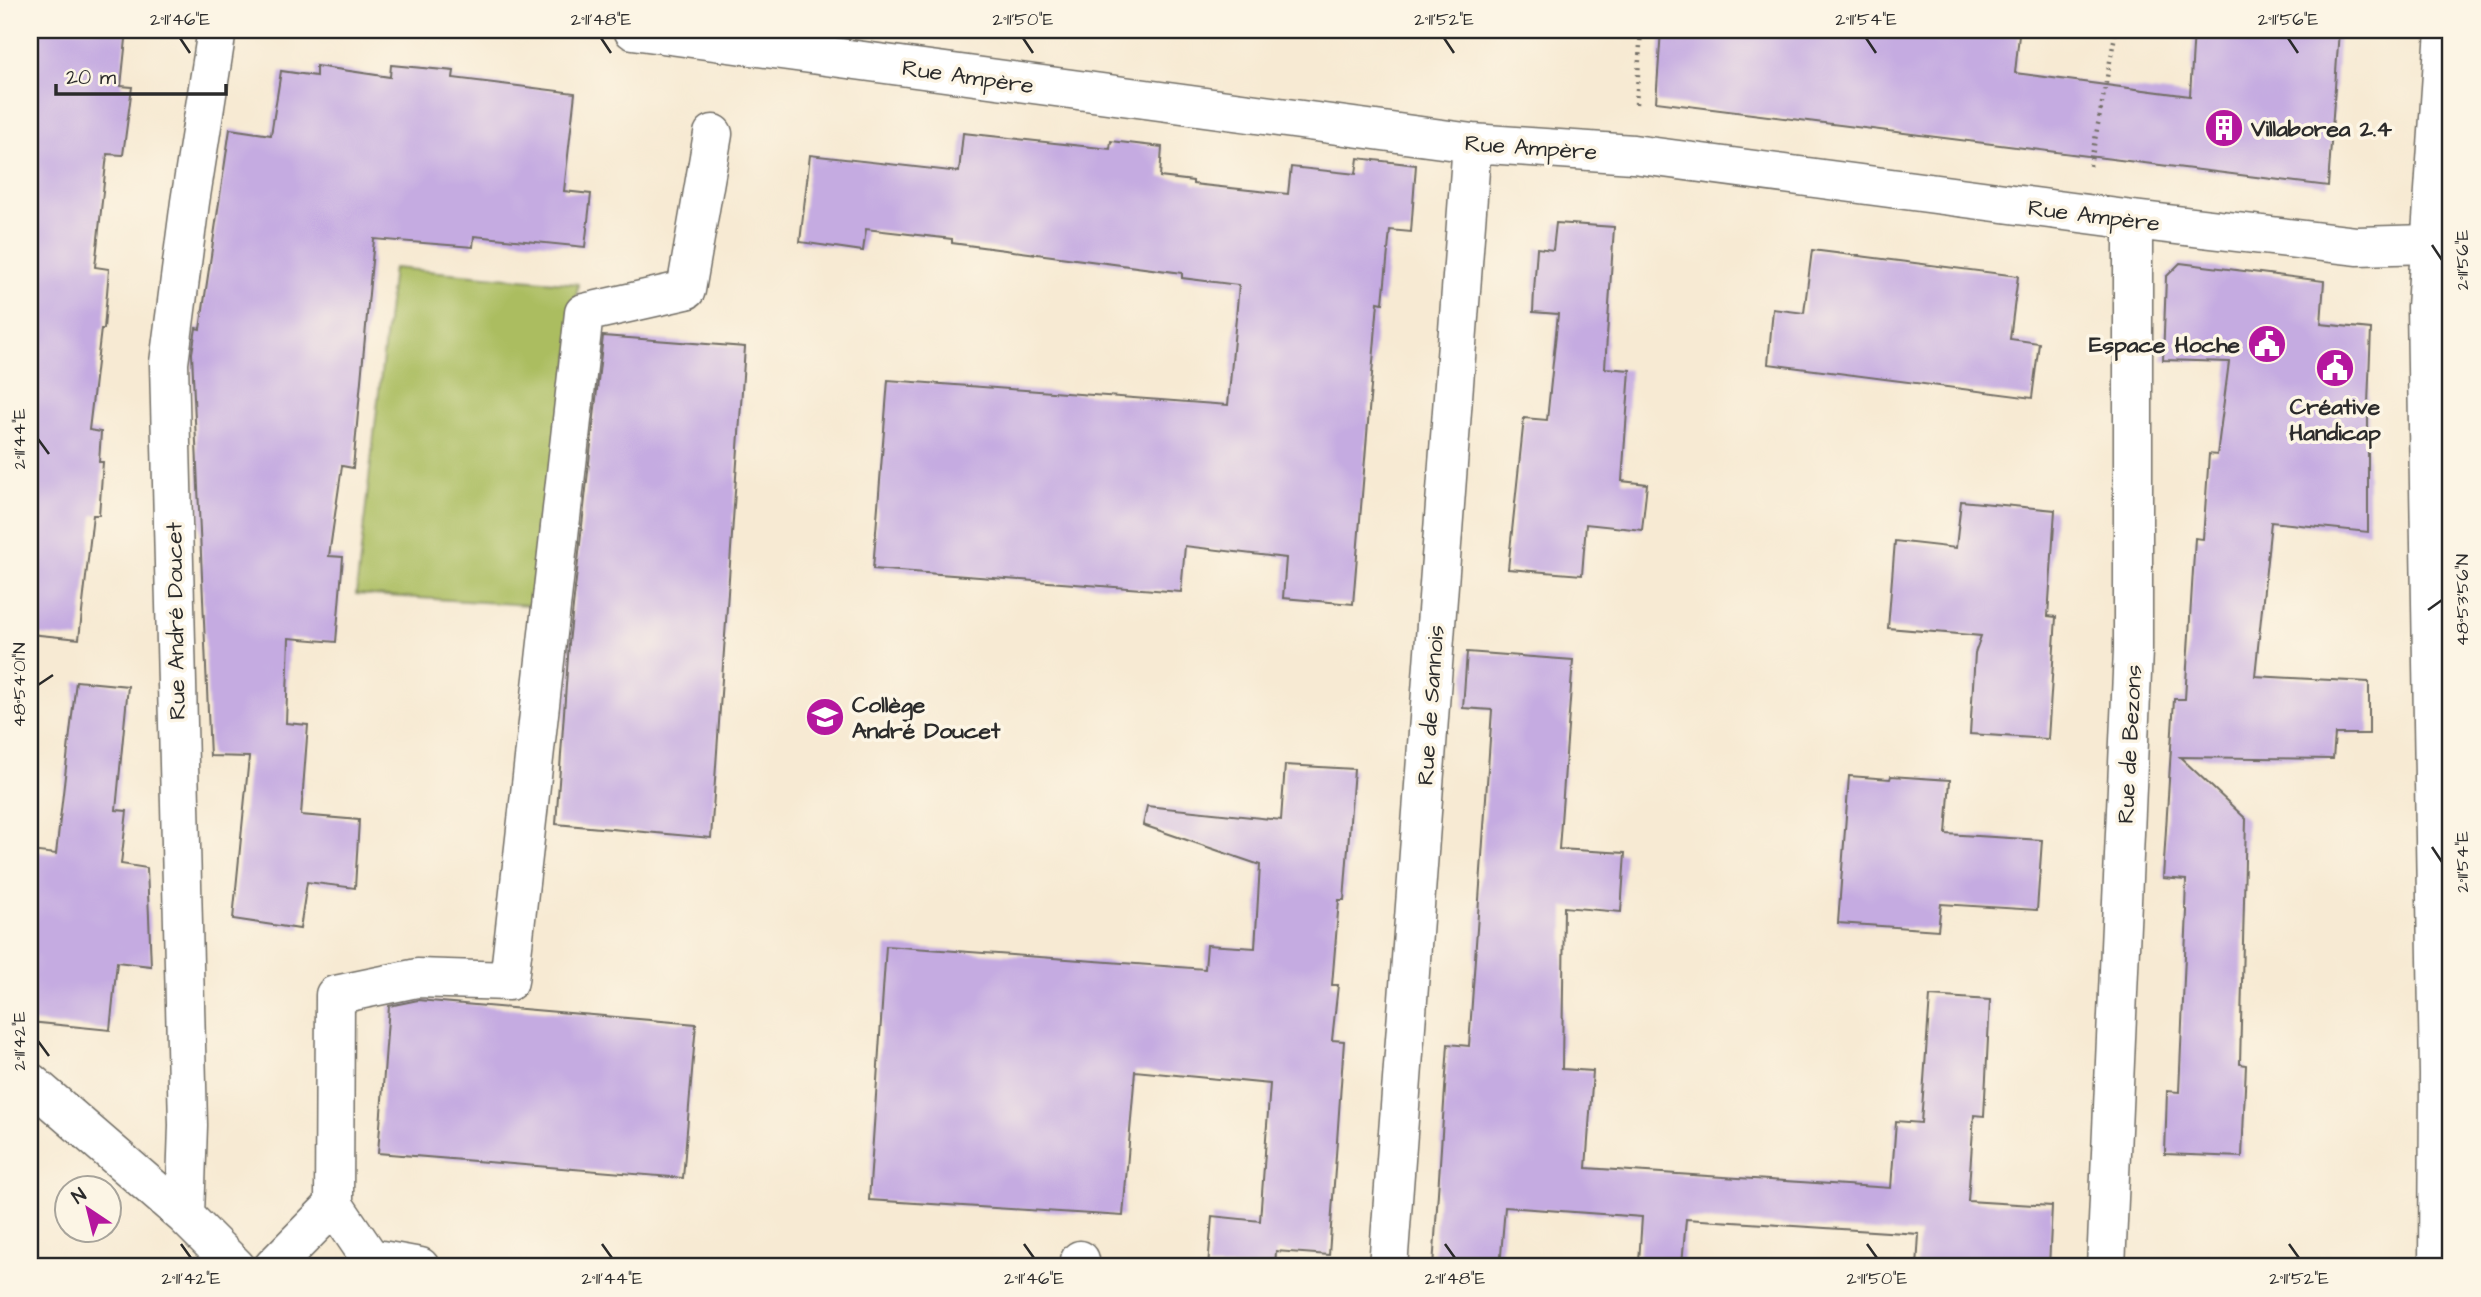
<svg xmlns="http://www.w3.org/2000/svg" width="2481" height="1297" font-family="'Architects Daughter',sans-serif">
  <rect width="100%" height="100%" fill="#fcf5e5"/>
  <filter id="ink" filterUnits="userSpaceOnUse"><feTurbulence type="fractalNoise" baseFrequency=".0143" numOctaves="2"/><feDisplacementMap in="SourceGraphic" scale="14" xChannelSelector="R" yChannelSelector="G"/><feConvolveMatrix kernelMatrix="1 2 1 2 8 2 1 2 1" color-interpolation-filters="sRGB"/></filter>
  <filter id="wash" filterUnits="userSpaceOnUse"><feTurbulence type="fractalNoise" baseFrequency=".00686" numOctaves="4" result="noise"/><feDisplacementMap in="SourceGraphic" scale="28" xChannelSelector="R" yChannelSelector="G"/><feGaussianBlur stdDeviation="1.57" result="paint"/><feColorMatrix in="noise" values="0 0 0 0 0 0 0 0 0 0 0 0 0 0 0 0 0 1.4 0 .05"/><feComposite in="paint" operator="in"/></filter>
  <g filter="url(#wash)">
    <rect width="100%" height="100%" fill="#f7ead3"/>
    <path fill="#abbd60" stroke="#6b7446" stroke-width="2" d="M 393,268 L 578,284 L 543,606 L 356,594 Z"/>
    <g id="blocks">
      <path fill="#c5abe1" d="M 30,30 L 127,30 L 121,86 L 132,87 L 123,155 L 107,154 L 95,267 L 109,269 L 104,329 L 101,329 L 89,430 L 101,432 L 99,462 L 103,462 L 99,515 L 93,515 L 79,639 L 30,634 L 30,133 L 36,77 L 30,77 Z
        M 1661,30 L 1974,30 L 2019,35 L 2015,73 L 2190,96 L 2194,30 L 2339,30 L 2328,186 L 1656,102 Z
        M 391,65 L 454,71 L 453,78 L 575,93 L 564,191 L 591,194 L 585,247 L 474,236 L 473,247 L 374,239 L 353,468 L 342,466 L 329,556 L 343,557 L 336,642 L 289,638 L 286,723 L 308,725 L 301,815 L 359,820 L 355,888 L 307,882 L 300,929 L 233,919 L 249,757 L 210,756 L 192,353 L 196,328 L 200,329 L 230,129 L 271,135 L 281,71 L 316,76 L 316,66 L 390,77 Z
        M 963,133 L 1110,149 L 1111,141 L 1162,147 L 1160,177 L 1193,181 L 1193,184 L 1288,194 L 1291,167 L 1356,174 L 1358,158 L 1416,165 L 1411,232 L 1390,230 L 1383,303 L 1378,302 L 1353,604 L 1283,598 L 1286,558 L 1185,546 L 1181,592 L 873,569 L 888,380 L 1228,405 L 1239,285 L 1182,278 L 1182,273 L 952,243 L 952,239 L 866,229 L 863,251 L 800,242 L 810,155 L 959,172 Z
        M 1556,223 L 1614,227 L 1605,368 L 1630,370 L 1622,481 L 1647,484 L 1642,530 L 1586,524 L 1582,575 L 1508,569 L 1524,418 L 1547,420 L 1558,314 L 1533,312 L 1534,291 L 1537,248 L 1553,250 Z
        M 1812,250 L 2018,276 L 2010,339 L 2039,343 L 2032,398 L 1768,364 L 1773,309 L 1804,313 Z
        M 2180,263 L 2324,281 L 2321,324 L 2371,329 L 2368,404 L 2368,532 L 2271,522 L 2255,676 L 2369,682 L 2369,734 L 2335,734 L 2333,759 L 2180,757 L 2246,819 L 2240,1064 L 2246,1065 L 2242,1157 L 2165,1154 L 2167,1091 L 2179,1092 L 2187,910 L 2185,909 L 2186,880 L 2163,878 L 2174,699 L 2185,699 L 2195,538 L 2203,539 L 2209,454 L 2217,455 L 2229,362 L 2163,360 L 2166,277 Z
        M 603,336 L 745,347 L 711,838 L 556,824 L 569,643 Z
        M 1961,501 L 2055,510 L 2048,616 L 2056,617 L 2048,739 L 1970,734 L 1975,653 L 1981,636 L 1888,628 L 1895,541 L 1956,548 Z
        M 1467,652 L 1573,660 L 1559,849 L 1625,853 L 1621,912 L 1564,907 L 1562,1069 L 1593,1071 L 1586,1168 L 1891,1188 L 1896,1121 L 1921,1123 L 1930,996 L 1990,1000 L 1984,1116 L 1974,1115 L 1968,1201 L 2052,1206 L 2049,1267 L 1917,1267 L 1919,1234 L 1686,1219 L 1682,1265 L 1639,1262 L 1642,1217 L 1505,1207 L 1500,1267 L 1433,1267 L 1448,1044 L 1469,1046 L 1492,710 L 1463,708 Z
        M 76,681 L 128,686 L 116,810 L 127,811 L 121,864 L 147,868 L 151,966 L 117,962 L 110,1030 L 30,1022 L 30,851 L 56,854 Z
        M 1285,765 L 1354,769 L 1344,900 L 1339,900 L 1332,985 L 1338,985 L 1332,1040 L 1344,1041 L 1329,1255 L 1276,1251 L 1275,1267 L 1208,1267 L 1212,1216 L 1260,1221 L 1270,1084 L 1135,1071 L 1123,1216 L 869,1200 L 886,946 L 1205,969 L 1207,945 L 1255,948 L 1260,865 L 1143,825 L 1147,806 L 1281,820 Z
        M 1849,776 L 1890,779 L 1891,776 L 1950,780 L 1946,834 L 2042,840 L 2037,910 L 1941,904 L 1938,930 L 1838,923 Z
        M 418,1000 L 696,1024 L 683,1178 L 378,1153 L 389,1006 Z"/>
    </g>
  </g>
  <g filter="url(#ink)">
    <use href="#blocks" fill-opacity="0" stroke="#726e66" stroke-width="2"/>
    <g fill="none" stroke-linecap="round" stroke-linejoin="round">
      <g stroke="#726e66" stroke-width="41">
        <path id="minor" d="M 633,30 L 1472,143 L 1633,154 L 2133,220 L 2357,246 L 2430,244
          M 30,1082 L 185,1216 L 236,1267
          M 334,1205 L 370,1258 L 420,1267
          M 185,1216 L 188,1125 L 169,363 L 190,202 L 217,30
          M 273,1267 L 334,1205 L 335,995 L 417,978 L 509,981 L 584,313 L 686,290 L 713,134
          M 1080,1267 L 1080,1260
          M 1388,1267 L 1472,143
          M 2106,1267 L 2133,650 L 2133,220"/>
      </g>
      <g stroke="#726e66" stroke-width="41">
        <path id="major" d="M 2438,1267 L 2439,1075 L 2426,307 L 2445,30"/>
      </g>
      <path stroke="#726e66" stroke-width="4.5" stroke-dasharray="2 5" stroke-linecap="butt" d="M 1636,104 L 1641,30
        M 2090,166 L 2116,30"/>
      <use href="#minor" stroke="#fff" stroke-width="38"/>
      <use href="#major" stroke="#fff" stroke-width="38"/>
    </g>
  </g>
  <path fill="none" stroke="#2b2b2b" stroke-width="2.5" d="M 180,38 L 190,53M 601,38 L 611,53M 1023,38 L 1033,53M 1444,38 L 1454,53M 1866,38 L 1876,53M 2288,38 L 2298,53M 2432,245 L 2442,260M 38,439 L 49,454M 2428,610 L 2442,600M 38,685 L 53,675M 2432,847 L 2442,862M 38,1041 L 49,1056M 181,1244 L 191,1258M 602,1244 L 612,1258M 1024,1244 L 1034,1258M 1445,1244 L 1455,1258M 1867,1244 L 1877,1258M 2289,1244 L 2299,1258"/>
  <defs>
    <g id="building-disc" transform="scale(2.0125)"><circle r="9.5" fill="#b5179e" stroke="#fcf5e5"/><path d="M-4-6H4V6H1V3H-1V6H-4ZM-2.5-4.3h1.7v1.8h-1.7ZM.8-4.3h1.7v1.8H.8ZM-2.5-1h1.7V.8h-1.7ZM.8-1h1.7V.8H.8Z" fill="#fff"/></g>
    <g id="civic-disc" transform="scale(2.0125)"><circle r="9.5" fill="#b5179e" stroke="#fcf5e5"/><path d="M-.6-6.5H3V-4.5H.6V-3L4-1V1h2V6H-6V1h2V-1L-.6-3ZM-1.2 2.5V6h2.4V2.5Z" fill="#fff"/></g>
    <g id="school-disc" transform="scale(2.0125)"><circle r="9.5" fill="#b5179e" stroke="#fcf5e5"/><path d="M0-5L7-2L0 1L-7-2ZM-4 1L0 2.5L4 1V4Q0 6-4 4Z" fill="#fff"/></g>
  </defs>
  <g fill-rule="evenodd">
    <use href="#building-disc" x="2224" y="128"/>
    <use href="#civic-disc" x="2267" y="344"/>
    <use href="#civic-disc" x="2335" y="368"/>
    <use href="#school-disc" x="825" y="717"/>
  </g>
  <g text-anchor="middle" stroke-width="7" stroke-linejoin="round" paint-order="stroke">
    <g font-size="23" fill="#2b2b2b" stroke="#fcf5e5">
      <text transform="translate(968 76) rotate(8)" y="8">Rue Ampère</text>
      <text transform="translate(1531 147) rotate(4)" y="8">Rue Ampère</text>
      <text transform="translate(2094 215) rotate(7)" y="8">Rue Ampère</text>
      <text transform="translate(175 621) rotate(-91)" y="8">Rue André Doucet</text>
      <text transform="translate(1430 705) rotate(-86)" y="8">Rue de Sannois</text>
      <text transform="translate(2129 744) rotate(-87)" y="8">Rue de Bezons</text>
    </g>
    <g font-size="23" font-weight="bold" fill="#2b2b2b" stroke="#fcf5e5" text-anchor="start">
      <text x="2251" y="136">Villaborea 2.4</text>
      <text x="2240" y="352" text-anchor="end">Espace Hoche</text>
      <text x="2335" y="414" text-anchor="middle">Créative<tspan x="2335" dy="26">Handicap</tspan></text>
      <text x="852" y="712">Collège<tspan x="852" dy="26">André Doucet</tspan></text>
    </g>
  </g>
  <rect width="2481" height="1297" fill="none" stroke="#fcf5e5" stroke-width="77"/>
  <g transform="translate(88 1209) rotate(325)"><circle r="33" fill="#fcf5e5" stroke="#a8a49b" stroke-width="2"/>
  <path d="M0-5L12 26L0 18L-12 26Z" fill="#b5179e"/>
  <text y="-10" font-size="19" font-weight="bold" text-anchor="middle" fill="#2b2b2b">N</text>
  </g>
  <path d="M56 84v10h170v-10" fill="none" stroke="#2b2b2b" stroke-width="3.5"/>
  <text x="66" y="84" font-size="21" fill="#2b2b2b" stroke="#fcf5e5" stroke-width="5" paint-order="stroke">20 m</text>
  <rect x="38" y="38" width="2404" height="1220" fill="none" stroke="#2b2b2b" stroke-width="2.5"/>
  <g font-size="18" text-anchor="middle" fill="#2b2b2b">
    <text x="180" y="25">2°11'46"E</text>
    <text x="601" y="25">2°11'48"E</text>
    <text x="1023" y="25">2°11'50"E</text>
    <text x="1444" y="25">2°11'52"E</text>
    <text x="1866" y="25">2°11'54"E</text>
    <text x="2288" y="25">2°11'56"E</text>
    <text transform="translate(2462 260) rotate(-90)" y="6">2°11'56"E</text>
    <text transform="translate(19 439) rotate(-90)" y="6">2°11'44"E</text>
    <text transform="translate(2462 600) rotate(-90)" y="6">48°53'56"N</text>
    <text transform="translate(19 685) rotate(-90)" y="6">48°54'01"N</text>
    <text transform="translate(2462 862) rotate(-90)" y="6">2°11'54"E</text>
    <text transform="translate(19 1041) rotate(-90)" y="6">2°11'42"E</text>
    <text x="191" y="1284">2°11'42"E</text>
    <text x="612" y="1284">2°11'44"E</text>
    <text x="1034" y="1284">2°11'46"E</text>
    <text x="1455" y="1284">2°11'48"E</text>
    <text x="1877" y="1284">2°11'50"E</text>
    <text x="2299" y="1284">2°11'52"E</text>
  </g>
</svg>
